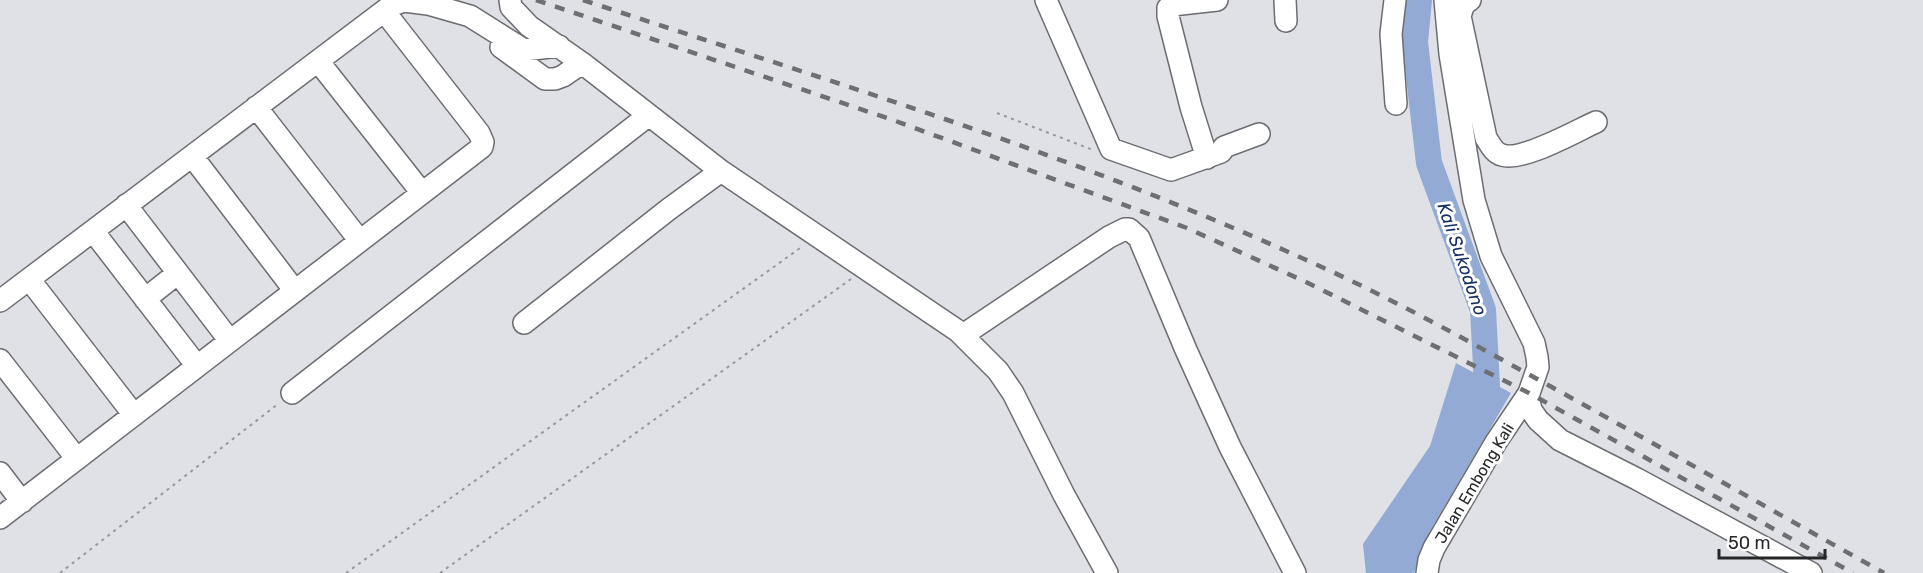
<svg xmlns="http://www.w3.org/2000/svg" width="1923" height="573" font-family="Rubik,sans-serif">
  <rect width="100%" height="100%" fill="#dfe1e6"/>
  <path fill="#93aad5" d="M 1456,363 L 1511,393 L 1430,531 L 1414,573 L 1366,573 L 1363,544 L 1430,446 Z"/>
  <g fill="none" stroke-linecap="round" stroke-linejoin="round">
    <path stroke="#93aad5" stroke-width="26" d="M 1419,0 L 1415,42 L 1429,163 L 1483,310 L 1487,385 L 1474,412"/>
    <g stroke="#6b6d71" stroke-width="24">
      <path id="minor" d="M 510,0 L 511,7 L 529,26 L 582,63 L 721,171 L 958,331 L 998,371 L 1013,393 L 1064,495 L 1107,573
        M 1046,0 L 1111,149 L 1171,170 L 1221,152 L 1224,147 L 1259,134
        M 1285,0 L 1286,21
        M 1395,0 L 1391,34 L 1396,104
        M 1470,0 L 1464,4 L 1460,16 L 1486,138 C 1490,144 1494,153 1502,155 C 1522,162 1576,131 1596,122
        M 501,47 L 545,79 L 555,79 L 563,76 L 582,63
        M 318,61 L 422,193
        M 256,107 L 360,241
        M 192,156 L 295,291
        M 1207,158 L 1191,107 L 1168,16 L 1168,8 L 1172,5 L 1217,0
        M 126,205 L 230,341
        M 93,231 L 197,366
        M 29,279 L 134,415
        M 145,299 L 178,273
        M 0,301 L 392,5 L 404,1 L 428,4 L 470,16 L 524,50 L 559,46
        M 524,323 L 669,209 L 721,171
        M 963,335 L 1109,237 L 1125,229 L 1129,229 L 1139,238 L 1186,350 L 1230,447 L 1295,573
        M 0,360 L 77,459
        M 292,393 L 649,115
        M 1528,396 L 1531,410 L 1538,420 L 1560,440 L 1637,479 L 1811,573
        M 0,473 L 22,502
        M 0,518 L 482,147 L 483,142 L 479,133 L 384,11
        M 1427,573 L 1429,560 L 1434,548 L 1496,442 L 1529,393 L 1538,367 L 1537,357 L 1534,343 L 1491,256 L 1474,200 L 1450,54 L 1445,0"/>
    </g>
    <path stroke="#95979b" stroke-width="2" stroke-dasharray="3 4.5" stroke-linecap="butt" d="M 997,113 L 1093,150
      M 60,573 L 278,404
      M 346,573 L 803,246
      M 440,573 L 851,279"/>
    <use href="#minor" stroke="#fff" stroke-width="21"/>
    <path stroke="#6e6f72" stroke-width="4.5" stroke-dasharray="10 10" stroke-linecap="butt" d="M 536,0 L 890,119 L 1187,228 L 1306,282 L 1529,393 L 1853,573
      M 583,0 C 825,80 1071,153 1304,259 C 1374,290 1441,326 1508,363 C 1634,432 1759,503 1884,573"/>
  </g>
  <g text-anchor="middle" stroke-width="6" stroke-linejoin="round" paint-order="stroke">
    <g font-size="16" fill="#252628" stroke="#fff">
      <text transform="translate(1474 483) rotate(-59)" y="6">Jalan Embong Kali</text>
    </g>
    <g font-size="18" font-style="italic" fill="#152e62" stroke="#fff">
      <text transform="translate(1462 259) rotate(71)" y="6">Kali Sukodono</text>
    </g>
  </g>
  <path d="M1719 549v9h106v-9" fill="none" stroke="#252628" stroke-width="3"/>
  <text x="1728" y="549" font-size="18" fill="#252628" stroke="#ffffff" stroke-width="4.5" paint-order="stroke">50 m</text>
</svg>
